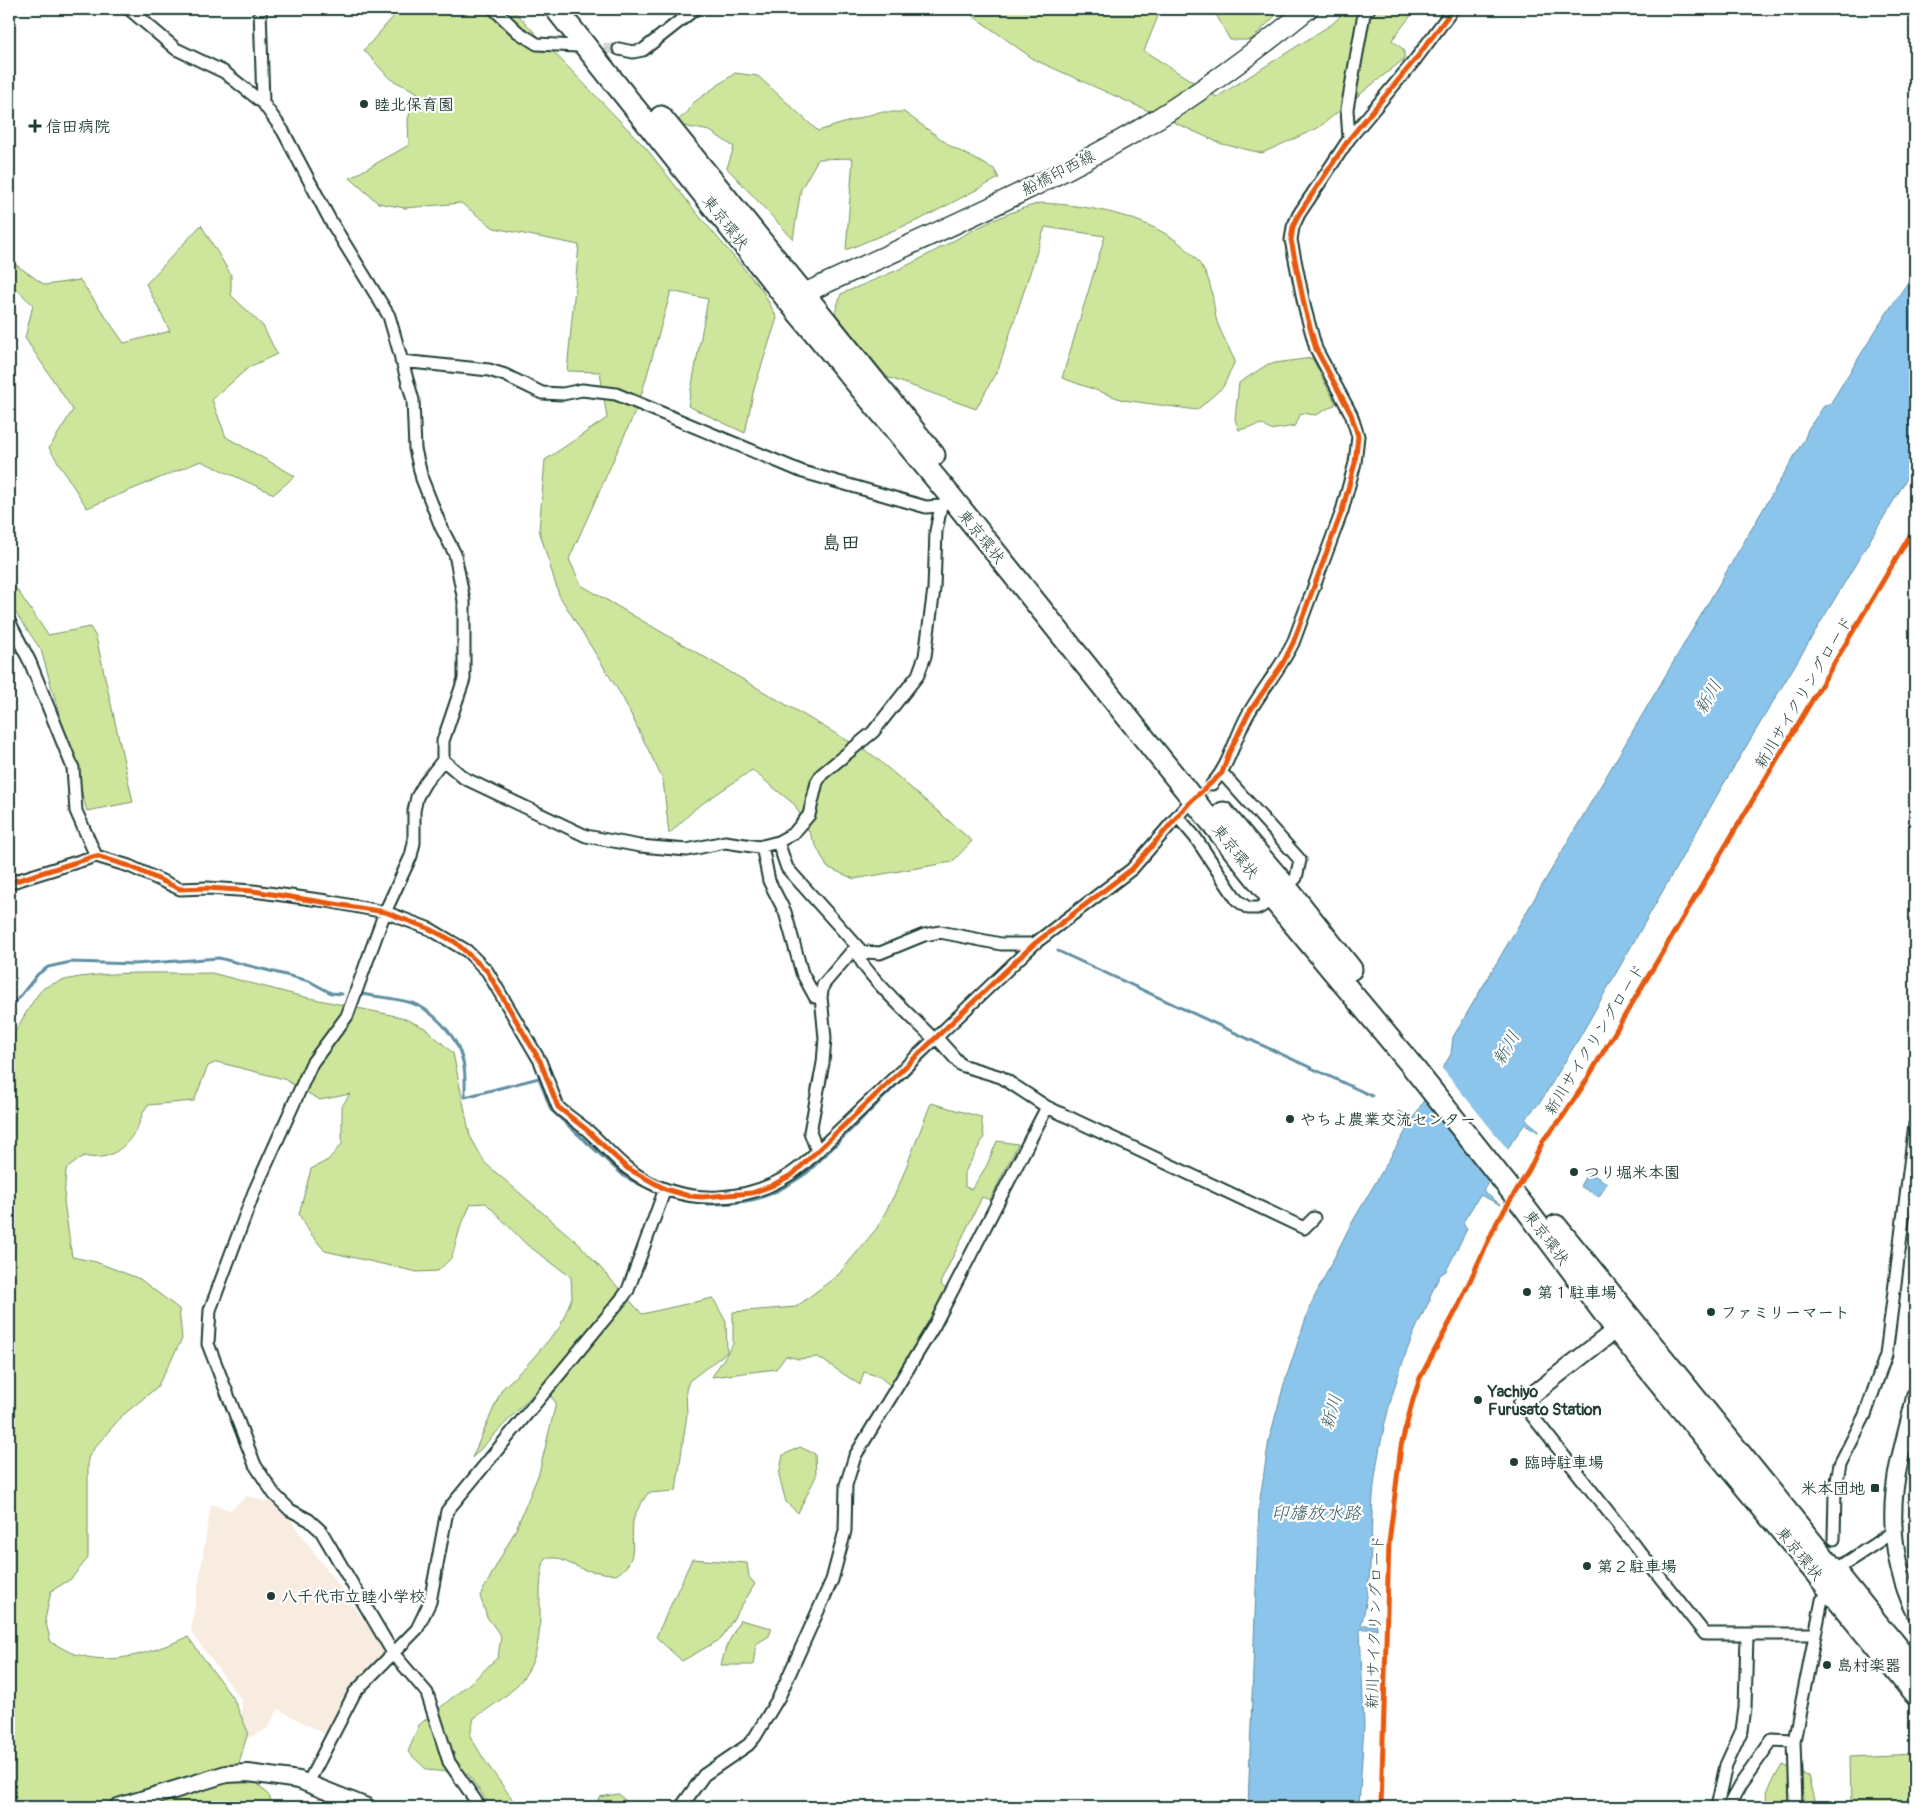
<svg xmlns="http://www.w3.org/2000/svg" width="1924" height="1816" font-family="Pangolin,'Klee One',sans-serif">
  <rect width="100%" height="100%" fill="#fff"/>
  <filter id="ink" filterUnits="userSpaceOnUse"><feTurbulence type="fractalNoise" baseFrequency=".02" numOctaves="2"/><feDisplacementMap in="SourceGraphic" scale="10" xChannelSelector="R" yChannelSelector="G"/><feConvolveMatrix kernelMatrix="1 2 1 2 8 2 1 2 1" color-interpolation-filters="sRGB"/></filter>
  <g filter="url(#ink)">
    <path fill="#f8ebe0" d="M 247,1496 L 279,1505 L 389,1654 L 358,1679 L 330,1737 L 278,1709 L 267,1729 L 240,1742 L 242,1701 L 191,1632 L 211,1504 L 230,1510 Z"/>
    <path fill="#cde69c" stroke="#769268" d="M 400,9 L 512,9 L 646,148 L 695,211 L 762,290 L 777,318 L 754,389 L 745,433 L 688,406 L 708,299 L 671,291 L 639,403 L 569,559 L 581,585 L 874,756 L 972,841 L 952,862 L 854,879 L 827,867 L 795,805 L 752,770 L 696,808 L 669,834 L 663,780 L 623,698 L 559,595 L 539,530 L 545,460 L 607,418 L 600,372 L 567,371 L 579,245 L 494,228 L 461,203 L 405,208 L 378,203 L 350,178 L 409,145 L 408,119 L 417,92 L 390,79 L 364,50 Z
      M 839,9 L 1161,9 L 1144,51 L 1217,97 L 1332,24 L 1348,9 L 1425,9 L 1412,14 L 1392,40 L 1404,50 L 1404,59 L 1318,128 L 1262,153 L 1222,144 L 1035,60 L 966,11 L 884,13 Z
      M 1213,9 L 1282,9 L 1251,40 L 1230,40 Z
      M 735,73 L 758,76 L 818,131 L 879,112 L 904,112 L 952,147 L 994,169 L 999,178 L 921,219 L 846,250 L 853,158 L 818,159 L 801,189 L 793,239 L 727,168 L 734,147 L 710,131 L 683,126 L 678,120 L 688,112 L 693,103 Z
      M 1040,203 C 1094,205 1178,220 1206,274 C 1213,288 1213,307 1217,322 C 1222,335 1229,348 1235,361 L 1223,387 L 1197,410 L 1123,400 L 1062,378 L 1105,236 L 1045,227 L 999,367 L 976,409 L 887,377 L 835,313 L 841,294 C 866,283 893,273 918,260 C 959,238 996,215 1040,203 Z
      M 201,225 L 231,275 L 231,295 L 263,326 L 277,354 L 249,367 L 212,400 L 226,437 L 295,476 L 274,494 L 201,461 L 87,508 L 49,448 L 73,410 L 25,338 L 33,305 L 9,282 L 9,260 L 45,285 L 80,280 L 124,343 L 170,331 L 146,284 Z
      M 1312,358 L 1336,404 L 1316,415 L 1301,413 L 1295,426 L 1270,430 L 1262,424 L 1239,430 L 1235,419 L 1239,383 L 1268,364 Z
      M 9,578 L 48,635 L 90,627 L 96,637 L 133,802 L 87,811 L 41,650 L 9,603 Z
      M 212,973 L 300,996 L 401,1017 L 425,1028 L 453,1053 L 470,1136 L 485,1163 L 580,1245 L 642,1314 L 713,1298 L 726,1322 L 727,1352 L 689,1381 L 686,1390 L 687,1414 L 676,1491 L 648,1493 C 643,1501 634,1513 633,1522 C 630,1544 640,1560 616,1575 L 585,1570 L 557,1558 L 545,1558 C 539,1577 540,1595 540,1615 C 540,1672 519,1689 474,1718 L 470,1736 L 485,1761 L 518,1807 L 491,1807 L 468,1774 L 427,1770 L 408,1752 L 419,1725 L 475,1679 L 498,1657 L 501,1636 L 487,1617 L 480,1596 L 516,1529 L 539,1473 L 556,1403 L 542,1385 L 472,1458 L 502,1389 L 527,1365 L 560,1327 L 572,1297 L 571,1277 L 526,1244 L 486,1203 L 471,1204 L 460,1228 L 452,1257 L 438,1271 L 417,1272 L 325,1251 L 310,1233 L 299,1214 L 311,1169 L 328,1160 L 342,1144 L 342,1106 L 350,1094 L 320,1100 L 284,1079 L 217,1062 L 208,1066 L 194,1101 L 148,1105 C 141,1113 141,1121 136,1130 C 124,1150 107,1162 84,1156 L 66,1169 L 64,1201 L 72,1257 L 96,1262 L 140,1279 L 179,1309 L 182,1339 L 157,1387 L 122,1416 L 95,1447 L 88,1458 L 88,1558 L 71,1579 L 51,1591 L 45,1620 L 51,1642 C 59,1646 69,1653 79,1655 C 117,1666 153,1651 188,1637 L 234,1700 L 248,1732 L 239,1763 L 270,1797 L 271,1807 L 9,1807 L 9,1043 C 15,1032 36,993 44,988 C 76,968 172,974 212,973 Z
      M 931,1103 L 981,1117 L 984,1137 L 965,1172 L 965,1187 L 972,1189 L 987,1165 L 997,1141 L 1018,1144 L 990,1200 L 982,1197 L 940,1283 L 947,1291 L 914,1353 L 891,1386 L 880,1377 L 864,1372 L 860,1385 L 818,1357 L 799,1359 L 786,1356 L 776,1369 L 712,1377 L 733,1344 L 733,1312 L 796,1307 L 838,1275 L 877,1228 L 898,1188 Z
      M 800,1447 L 815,1454 L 816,1476 L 798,1513 L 786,1502 L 779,1476 L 783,1455 Z
      M 692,1559 L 747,1563 L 749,1577 L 755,1584 L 721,1639 L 682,1661 L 656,1637 Z
      M 740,1620 L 772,1628 L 769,1636 L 756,1644 L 753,1665 L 721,1665 L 726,1647 Z
      M 1915,1754 L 1915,1807 L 1851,1807 L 1850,1757 Z
      M 1782,1765 L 1808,1776 L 1816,1807 L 1768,1807 L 1767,1792 Z
      M 619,1794 L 631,1807 L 596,1807 L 599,1797 Z"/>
    <path fill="#8cc5eb" stroke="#608fa2" d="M 1915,272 L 1915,465 L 1723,785 L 1578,1040 L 1541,1101 L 1525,1119 L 1539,1130 L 1538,1132 L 1525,1124 L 1513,1140 L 1483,1191 L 1501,1205 L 1480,1195 L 1463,1222 L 1467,1229 L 1446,1271 L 1440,1275 L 1430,1296 L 1430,1300 C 1400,1354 1378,1435 1373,1497 C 1370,1539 1373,1583 1361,1625 L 1377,1625 L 1377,1629 L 1360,1629 L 1364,1725 L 1359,1807 L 1248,1807 L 1259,1505 L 1269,1440 L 1284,1384 L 1310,1306 L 1350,1226 L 1451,1054 L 1453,1037 L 1805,438 L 1808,429 L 1824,406 L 1830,404 L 1886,314 Z
      M 1588,1172 L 1607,1183 L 1599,1197 L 1580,1186 Z"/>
    <path fill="#fff" d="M 1440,1066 L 1509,1151 L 1492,1181 L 1422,1095 Z"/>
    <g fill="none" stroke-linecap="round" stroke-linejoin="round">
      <path stroke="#608fa2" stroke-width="3" d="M 1058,951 L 1372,1096
        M 362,994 C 378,997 396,998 412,1003 C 432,1010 455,1034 461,1055 C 466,1068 465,1083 465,1097 L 539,1078 L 551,1110 L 625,1177 L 657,1193
        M 9,1010 L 38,974 L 48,967 L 71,962 L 135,964 L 219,958 L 309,981 L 331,993 L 342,994
        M 1399,1112 L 1414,1120
        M 706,1204 C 751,1204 771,1198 808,1172 L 934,1048"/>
      <path stroke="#d2d8d6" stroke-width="11" stroke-dasharray="11 5.5" stroke-linecap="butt" d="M 587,47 L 619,49
        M 1190,802 L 1212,784"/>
      <g stroke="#1f3d34" stroke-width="15">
        <path id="street" d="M 129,9 L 176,49 L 224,72 L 263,103 L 283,131 L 330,220 L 389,316 L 413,400 L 415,449 L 422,479 L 441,527 L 455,554 L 464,601 L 464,679 L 443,741 L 443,760 L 425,783 L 417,797 L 414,811 L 414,843 L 411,856 L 385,912 L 347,1016 L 312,1063 L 254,1192 L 210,1310 L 208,1344 L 255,1465 L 274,1494 L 290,1510 L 309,1520 L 321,1531 L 393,1653 L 427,1693 L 449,1762 L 480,1807
          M 260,9 L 263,103
          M 494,9 L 518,32 L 537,44 L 577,46
          M 619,49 L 633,52 L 643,50 L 695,9
          M 1349,139 L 1347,109 L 1364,14 L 1369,9
          M 401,361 L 489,370 L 505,375 L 542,393 L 563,394 L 582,390 L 616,394 L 803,472 L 926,507 L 941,506 L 947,502
          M 9,621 L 30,662 L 73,768 L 76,811 L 96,856
          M 443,760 L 464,778 L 586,836 L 640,846 L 687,850 L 725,842 L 759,847 L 778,842 L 794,833 L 809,815 L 817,782 L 822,774 L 873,732 L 918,675 L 925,656 L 934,589 L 936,531 L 941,506
          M 1222,773 L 1300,860 L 1296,878 L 1286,887
          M 1212,784 C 1229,766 1235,738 1247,716 C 1261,691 1280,669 1293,643 L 1342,511 L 1355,463 L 1358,436 L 1351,414 L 1316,349 L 1305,309 L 1291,240 L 1293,227 L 1299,214 L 1349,139 L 1415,60 L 1453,9
          M 1177,816 L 1195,837 L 1237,900 L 1248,908 L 1259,908 L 1273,899
          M 778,842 L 787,868 L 864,954
          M 762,846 L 769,881 L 785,912 L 802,973 L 815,997 L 821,997
          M 9,883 L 96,856 L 129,866 L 180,889 L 207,888 L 253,891 L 327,901 L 385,912 L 430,929 L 467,951 L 487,971 L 540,1061 L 558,1107 C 567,1116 578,1122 588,1131 C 601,1142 613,1157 627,1168 C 680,1209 754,1206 804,1164 L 1034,944 L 1132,869 L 1189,803
          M 858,953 C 858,968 920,1025 934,1039
          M 936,1037 L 961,1065 L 1001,1077 L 1047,1107 L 1304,1228 L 1314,1218
          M 817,1151 L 810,1132 L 823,1063 L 825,1038 L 821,997 L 823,985 L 852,951 L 880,953 L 924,935 L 940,932 L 1001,944 L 1034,944
          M 1522,1403 L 1705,1634 L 1815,1634
          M 1834,1539 L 1835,1492 L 1840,1464 L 1865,1415 L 1886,1355 L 1915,1124
          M 1832,1572 L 1893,1532
          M 308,1783 L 355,1692 L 417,1629 L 430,1602 L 447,1511 L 623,1297 L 628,1290 L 665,1189
          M 681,1807 L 704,1775 L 748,1745 L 755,1737 L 779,1697 L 832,1580 L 845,1531 L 846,1485 L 855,1456 L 934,1326 L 1047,1107
          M 1717,1807 L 1726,1765 L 1742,1730 L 1745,1708 L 1747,1636
          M 1728,1807 L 1740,1785 L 1772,1740 L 1794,1741
          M 1796,1807 L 1794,1741 L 1822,1600"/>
      </g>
      <g stroke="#1f3d34" stroke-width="20">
        <path id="secondary" d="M 1915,1396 C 1911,1418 1904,1440 1899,1463 C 1888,1515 1892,1564 1915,1612
          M 1522,1403 L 1624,1323
          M 118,1807 L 226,1774 L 248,1773 L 299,1780 L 367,1807"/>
      </g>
      <g stroke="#1f3d34" stroke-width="22">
        <path id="primary" d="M 792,302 L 805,293 C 918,240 1035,191 1142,128 C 1201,93 1255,52 1308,9"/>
      </g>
      <g stroke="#1f3d34" stroke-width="25">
        <path id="highway" d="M 556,9 L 790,303 L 952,498 L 1273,899 L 1408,1061 L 1525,1208 L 1616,1329 L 1915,1694
          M 661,117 L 934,455
          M 1223,813 L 1286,887 L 1351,969
          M 1556,1226 L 1915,1670"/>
      </g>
      <use href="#street" stroke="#fff" stroke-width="11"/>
      <use href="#secondary" stroke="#fff" stroke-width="16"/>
      <use href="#primary" stroke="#fff" stroke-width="19"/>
      <use href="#highway" stroke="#fff" stroke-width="21"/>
      <g stroke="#fff" stroke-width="8">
        <path id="cycleway" d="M 9,883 L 96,856 L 129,866 L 180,889 L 207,888 L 253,891 L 385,912 L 430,929 L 455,942 L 487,971 L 540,1061 L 558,1107 L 587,1130 L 627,1168 L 665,1189 L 689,1196 L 702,1197 L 752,1193 L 771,1186 L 793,1174 L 1034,944 L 1132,869 L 1189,803 L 1222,773 L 1229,753 L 1248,714 L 1283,663 L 1293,643 L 1342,511 L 1355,463 L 1358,436 L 1351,414 L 1316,349 L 1305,309 L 1291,240 L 1293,227 L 1299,214 L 1349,139 L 1415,60 L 1453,9
          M 1381,1807 L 1389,1543 L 1401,1446 L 1413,1400 L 1420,1378 L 1457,1309 L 1497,1222 L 1529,1170 L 1544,1139 L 1561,1119 L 1583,1086 L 1915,527"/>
      </g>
      <use href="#cycleway" stroke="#e8590c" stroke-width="5"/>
    </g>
  </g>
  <g fill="#1f3d34" stroke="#fff" stroke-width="2">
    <circle cx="364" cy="104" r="5"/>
    <path d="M32.5 118.5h5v5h5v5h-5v5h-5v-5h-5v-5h5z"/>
    <circle cx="1290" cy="1119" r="5"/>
    <circle cx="1574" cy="1172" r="5"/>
    <circle cx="1527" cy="1292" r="5"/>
    <circle cx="1711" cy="1312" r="5"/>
    <circle cx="1478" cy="1400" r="5"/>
    <circle cx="1514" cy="1462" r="5"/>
    <rect x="1870" y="1483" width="10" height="10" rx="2.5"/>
    <circle cx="1587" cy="1566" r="5"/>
    <circle cx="271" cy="1596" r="5"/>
    <circle cx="1827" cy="1665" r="5"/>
  </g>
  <g text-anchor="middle" stroke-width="4.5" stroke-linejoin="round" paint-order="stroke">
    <g font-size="16" font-weight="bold" fill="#1f3d34" stroke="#fff" text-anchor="start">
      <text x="374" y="110">睦北保育園</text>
      <text x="46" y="132">信田病院</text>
      <text x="1300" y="1125">やちよ農業交流センター</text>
      <text x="1584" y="1178">つり堀米本園</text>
      <text x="1537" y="1298">第１駐車場</text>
      <text x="1721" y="1318">ファミリーマート</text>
      <text x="1488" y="1397">Yachiyo<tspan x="1488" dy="18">Furusato Station</tspan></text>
      <text x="1524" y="1468">臨時駐車場</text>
      <text x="1865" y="1494" text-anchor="end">米本団地</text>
      <text x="1597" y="1572">第２駐車場</text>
      <text x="281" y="1602">八千代市立睦小学校</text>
      <text x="1837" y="1671">島村楽器</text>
    </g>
    <g font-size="16" fill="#1f3d34" stroke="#fff">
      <text transform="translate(1058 172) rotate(-27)" y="6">船橋印西線</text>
      <text transform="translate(726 222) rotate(52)" y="6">東京環状</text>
      <text transform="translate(982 536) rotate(51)" y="6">東京環状</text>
      <text transform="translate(1803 692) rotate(-59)" y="6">新川サイクリングロード</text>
      <text transform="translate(1236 851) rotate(52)" y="6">東京環状</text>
      <text transform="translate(1594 1039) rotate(-58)" y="6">新川サイクリングロード</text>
      <text transform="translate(1547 1237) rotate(53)" y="6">東京環状</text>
      <text transform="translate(1800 1553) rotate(51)" y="6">東京環状</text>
      <text transform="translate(1374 1622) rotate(-88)" y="6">新川サイクリングロード</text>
    </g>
    <g font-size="18" font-style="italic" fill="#3a5f62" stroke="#fff">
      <text transform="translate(1708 697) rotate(-60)" y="6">新川</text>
      <text transform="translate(1506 1048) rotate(-60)" y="6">新川</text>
      <text transform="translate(1331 1412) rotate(-74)" y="6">新川</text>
      <text x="1316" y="1519">印旛放水路</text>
    </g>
    <g font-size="19" font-weight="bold" fill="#1f3d34" stroke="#fff">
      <text x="841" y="549">島田</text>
    </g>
  </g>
  <rect width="1924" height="1816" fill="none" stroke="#fff" stroke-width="30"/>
  <rect x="15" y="15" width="1894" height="1786" fill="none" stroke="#1f3d34" stroke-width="2" filter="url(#ink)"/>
</svg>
